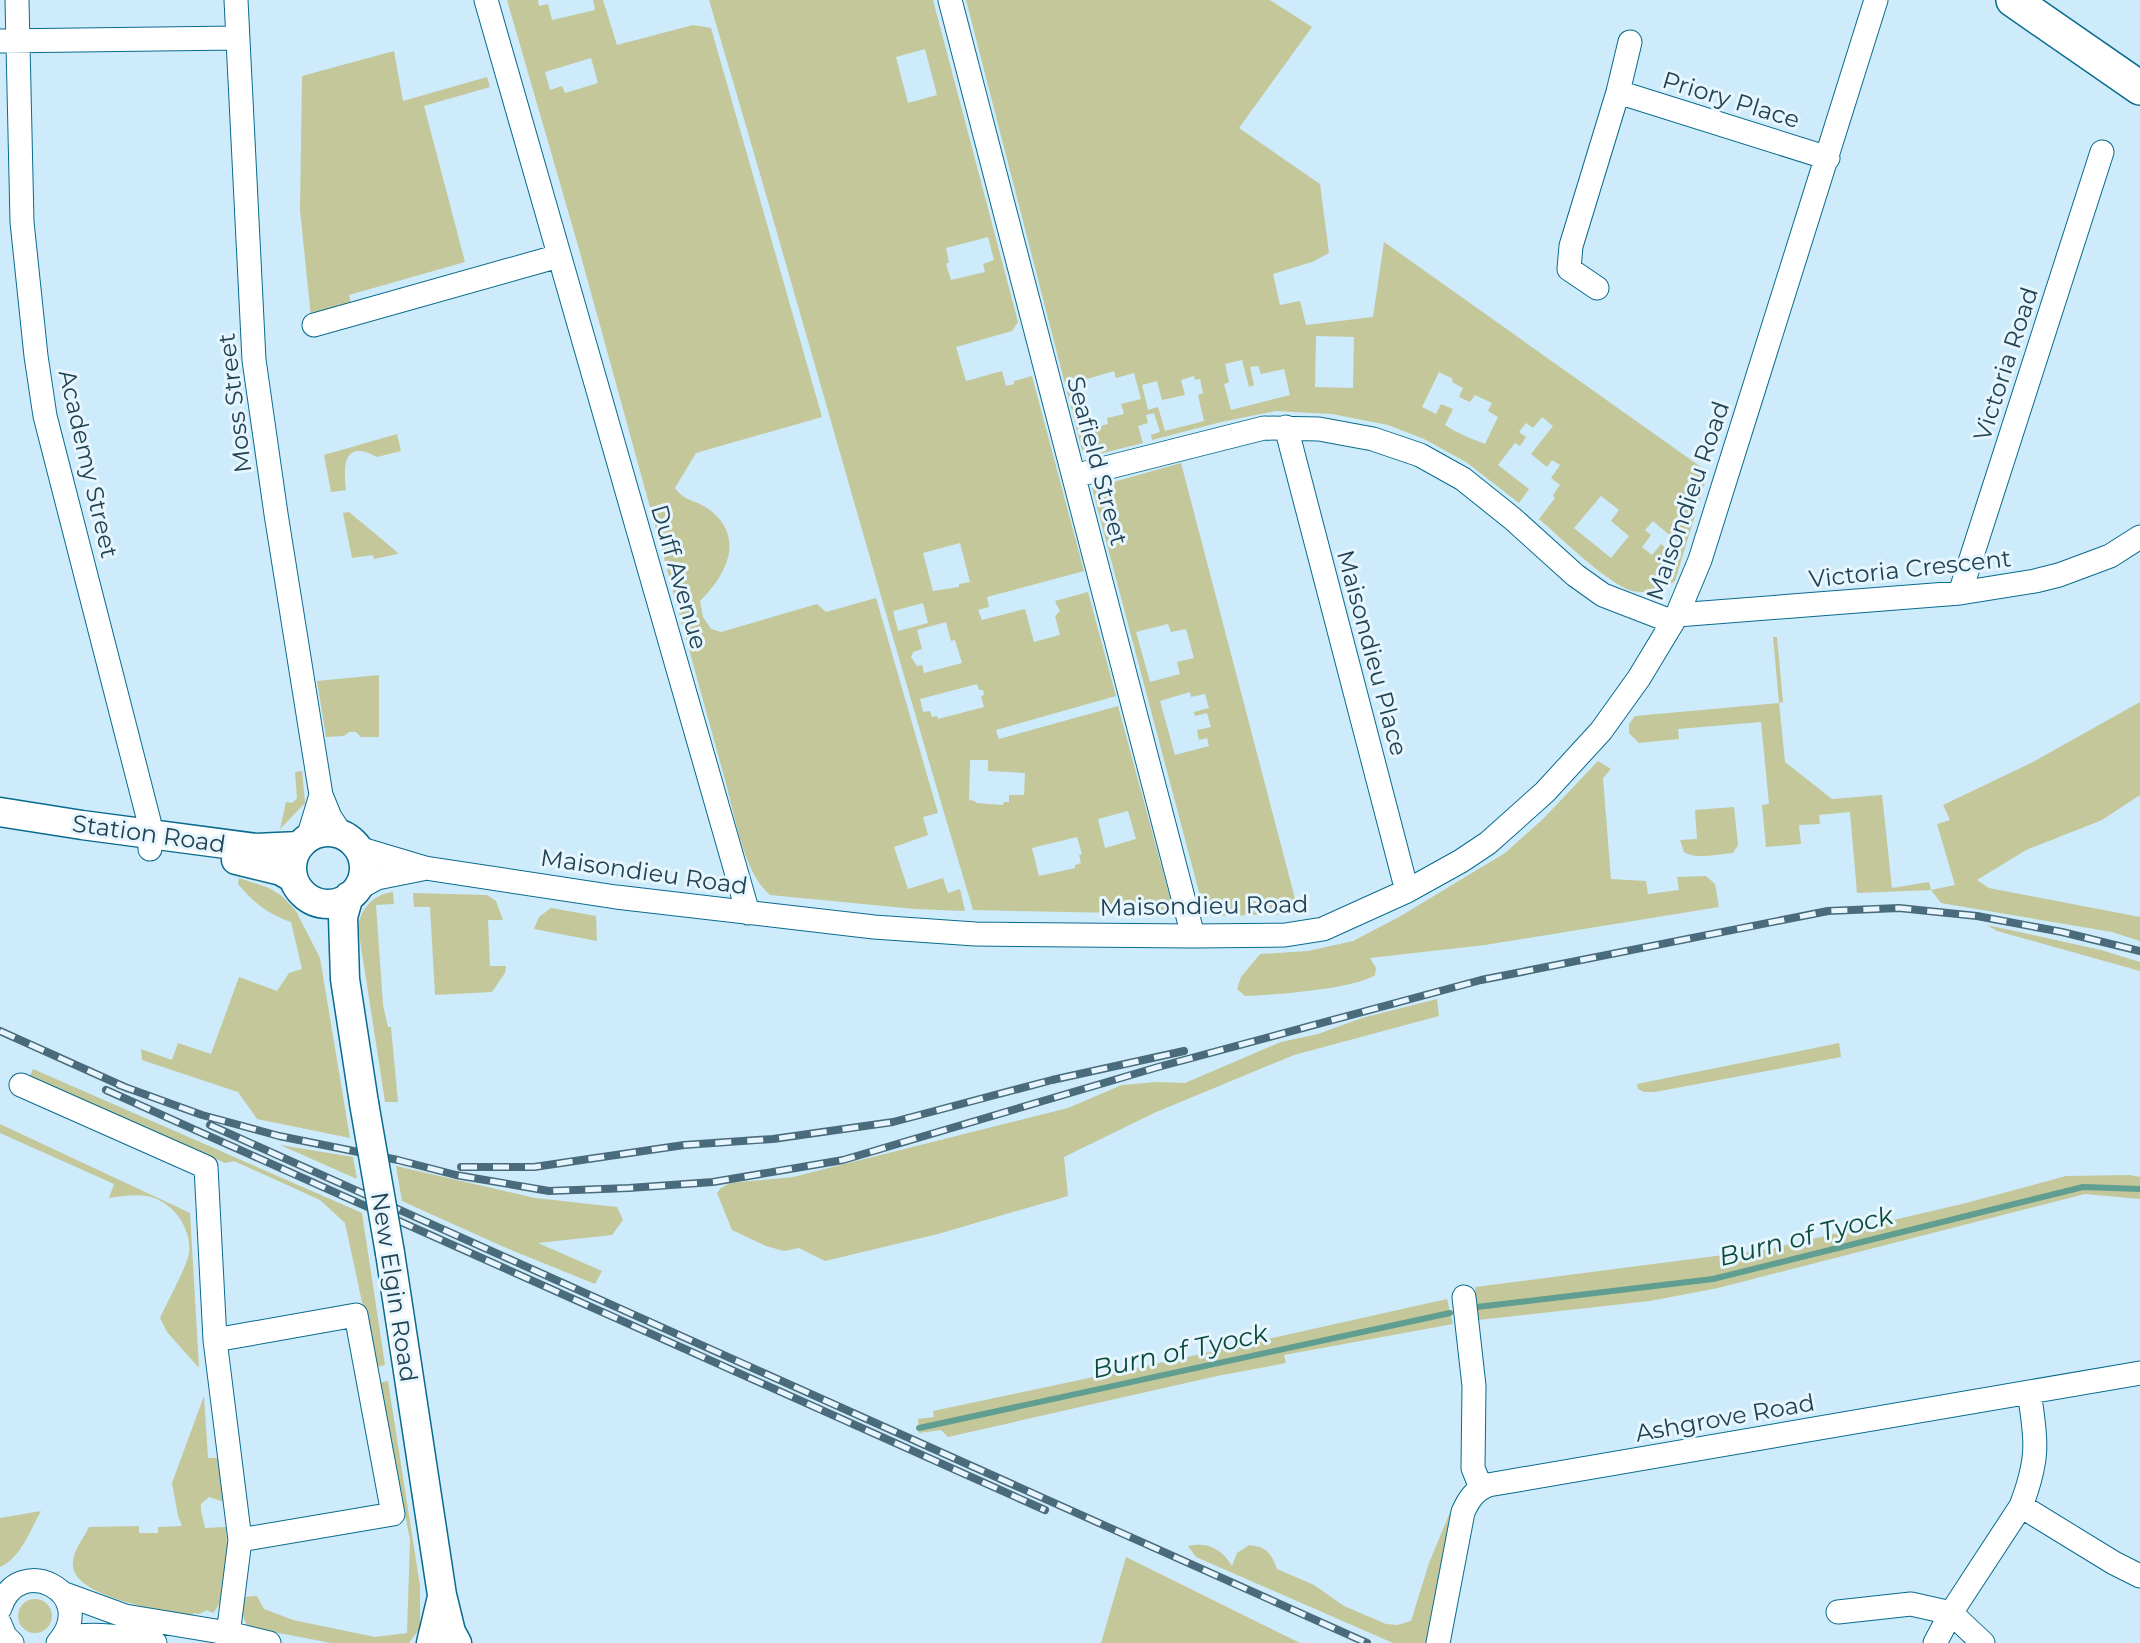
<svg xmlns="http://www.w3.org/2000/svg" width="2140" height="1643" font-family="Montserrat,sans-serif">
  <rect width="100%" height="100%" fill="#cdebfb"/>
  <path fill="#c4c799" fill-rule="evenodd" d="M 507,0 L 538,0 L 539,6 L 548,4 L 552,20 L 595,10 L 593,0 L 603,0 L 617,45 L 693,25 L 711,28 L 822,417 L 696,453 L 675,488 C 685,502 694,499 707,508 C 746,535 728,574 700,601 L 703,617 L 711,629 L 721,632 L 817,604 L 826,612 L 876,598 L 938,813 L 923,817 L 928,835 L 894,847 L 908,889 L 943,878 L 948,893 L 960,889 L 965,911 L 915,909 L 770,895 C 743,872 735,815 725,780 L 579,249 ZM 591,58 L 598,83 L 565,93 L 562,86 L 550,90 L 545,72 Z
    M 709,0 L 933,0 L 1018,322 L 1012,331 L 956,347 L 966,381 L 1002,371 L 1006,386 L 1014,384 L 1014,381 L 1032,376 L 1084,571 L 987,597 L 989,607 L 978,610 L 982,620 L 1025,609 L 1034,642 L 1060,635 L 1055,616 L 1060,611 L 1055,601 L 1088,592 L 1116,696 L 996,730 L 999,739 L 1118,706 L 1173,909 L 1169,914 L 973,910 C 882,607 799,303 709,0 ZM 925,49 L 937,95 L 908,103 L 896,57 ZM 988,237 L 994,260 L 983,264 L 985,272 L 951,280 L 946,264 L 949,262 L 946,248 ZM 960,543 L 970,582 L 959,584 L 959,587 L 933,591 L 923,553 ZM 923,603 L 928,623 L 898,631 L 893,611 ZM 946,622 L 951,641 L 955,640 L 962,663 L 924,673 L 922,665 L 917,666 L 911,657 L 913,652 L 922,649 L 917,630 ZM 977,684 L 979,690 L 983,690 L 984,695 L 981,696 L 984,707 L 938,719 L 937,716 L 932,717 L 930,711 L 923,712 L 920,699 ZM 970,760 L 988,760 L 988,771 L 1025,773 L 1024,795 L 1009,795 L 1009,802 L 1004,802 L 1003,805 L 976,803 L 975,801 L 969,800 ZM 1128,811 L 1136,839 L 1105,848 L 1098,819 ZM 1077,837 L 1082,854 L 1079,855 L 1081,863 L 1075,865 L 1075,868 L 1039,876 L 1032,848 Z
    M 966,0 L 1270,0 L 1312,27 L 1239,128 L 1320,184 L 1329,253 L 1312,262 L 1273,274 L 1280,305 L 1300,301 L 1306,325 L 1373,317 L 1384,242 L 1708,472 L 1675,581 C 1663,590 1643,595 1629,590 C 1604,580 1561,538 1539,519 L 1555,498 L 1553,495 L 1560,485 L 1551,478 L 1560,465 L 1552,460 L 1547,467 L 1531,454 L 1553,426 L 1542,417 L 1533,428 L 1526,423 L 1519,432 L 1526,437 L 1520,446 L 1515,443 L 1498,465 L 1529,489 L 1519,503 L 1466,462 L 1424,439 L 1388,425 L 1332,414 L 1276,411 L 1221,422 L 1152,440 L 1151,435 L 1160,432 L 1154,413 L 1146,415 L 1148,423 L 1138,426 L 1143,443 L 1091,456 L 1082,450 ZM 1316,336 L 1354,337 L 1353,388 L 1315,387 ZM 1242,360 L 1249,387 L 1254,385 L 1250,367 L 1258,366 L 1261,374 L 1284,369 L 1290,395 L 1231,410 L 1224,384 L 1229,382 L 1225,364 ZM 1114,371 L 1116,378 L 1134,373 L 1141,399 L 1121,404 L 1124,414 L 1107,418 L 1108,424 L 1092,428 L 1091,423 L 1087,424 L 1077,382 ZM 1439,372 L 1453,379 L 1452,382 L 1463,388 L 1459,397 L 1470,402 L 1475,395 L 1492,403 L 1488,411 L 1498,417 L 1485,444 C 1472,439 1457,433 1445,425 L 1453,409 L 1441,404 L 1436,414 L 1422,407 ZM 1194,376 L 1195,380 L 1200,379 L 1203,393 L 1198,395 L 1204,421 L 1165,431 L 1158,407 L 1148,410 L 1142,385 L 1157,381 L 1162,400 L 1185,395 L 1181,380 ZM 1601,496 L 1619,510 L 1611,521 L 1629,536 L 1611,558 L 1574,528 ZM 1653,521 L 1681,545 L 1676,551 L 1668,545 L 1666,548 L 1661,544 L 1652,555 L 1642,547 L 1651,535 L 1645,530 Z
    M 394,51 L 403,101 L 487,77 L 490,87 L 424,106 L 465,262 L 349,295 L 352,307 L 311,317 L 300,210 L 302,76 Z
    M 397,434 L 401,451 L 377,457 C 344,439 343,465 346,490 L 331,492 L 324,455 Z
    M 1181,463 L 1299,914 L 1211,916 L 1204,911 L 1092,488 ZM 1168,624 L 1171,632 L 1186,629 L 1194,658 L 1177,662 L 1180,674 L 1150,682 L 1136,632 ZM 1190,692 L 1191,697 L 1205,694 L 1209,708 L 1194,712 L 1195,716 L 1207,713 L 1211,727 L 1197,730 L 1199,740 L 1207,738 L 1209,746 L 1175,755 L 1160,701 Z
    M 349,512 L 397,552 L 398,554 L 374,559 L 373,555 L 352,558 L 343,513 Z
    M 1773,637 L 1777,637 L 1783,702 L 1779,703 L 1785,762 L 1832,799 L 1882,795 L 1892,888 L 1929,882 L 1931,890 L 1955,885 L 1937,824 L 1950,820 L 1943,805 L 2031,763 L 2140,702 L 2140,795 L 2102,820 L 2026,850 L 1977,880 L 1989,888 L 2140,917 L 2140,941 L 2112,932 L 1941,903 L 1931,890 L 1857,893 L 1850,812 L 1819,815 L 1820,824 L 1799,825 L 1801,844 L 1766,847 L 1762,805 L 1769,804 L 1761,722 L 1678,729 L 1679,739 L 1639,743 L 1629,733 L 1629,724 L 1635,716 L 1779,703 Z
    M 379,675 L 379,737 L 361,737 L 356,732 L 349,732 L 344,736 L 326,737 L 317,681 Z
    M 1598,761 L 1611,769 L 1603,778 L 1611,879 L 1646,881 L 1648,894 L 1679,890 L 1677,877 L 1706,876 L 1715,884 L 1719,907 L 1485,945 L 1370,958 L 1376,968 L 1375,975 C 1355,989 1273,995 1245,996 L 1237,989 L 1241,977 L 1260,954 L 1308,951 L 1353,941 L 1399,917 L 1505,853 L 1543,819 Z
    M 302,771 L 305,803 L 280,829 L 286,802 L 292,803 L 297,798 L 295,772 Z
    M 1734,807 L 1738,845 L 1733,853 C 1717,854 1697,860 1684,852 L 1680,840 L 1697,839 L 1695,810 Z
    M 239,878 L 269,888 L 282,896 L 296,911 L 320,958 L 350,1138 L 257,1119 L 238,1092 L 142,1060 L 141,1049 L 172,1060 L 178,1043 L 211,1054 L 239,977 L 277,991 L 289,973 L 302,969 L 291,922 C 268,914 254,903 238,884 Z
    M 393,892 L 394,904 L 376,905 L 383,1005 L 388,1027 L 391,1027 L 398,1102 L 385,1102 L 358,927 C 361,908 374,894 393,892 Z
    M 413,893 L 487,895 L 496,901 L 503,920 L 488,920 L 490,966 L 506,966 L 505,973 L 492,992 L 435,995 L 430,907 L 414,907 Z
    M 551,908 L 596,916 L 597,941 L 534,929 L 539,917 Z
    M 1987,925 L 2101,950 L 2140,962 L 2140,971 L 1997,931 Z
    M 1437,999 L 1439,1016 L 1294,1055 L 1154,1113 L 1064,1157 L 1068,1196 L 938,1234 L 825,1261 L 799,1248 L 784,1251 L 766,1246 L 732,1230 L 717,1193 L 721,1188 L 730,1183 L 793,1177 L 1068,1108 L 1122,1085 L 1157,1082 L 1185,1083 L 1281,1042 L 1318,1034 L 1362,1018 Z
    M 1839,1043 L 1841,1057 L 1655,1092 L 1644,1092 L 1638,1089 L 1637,1084 Z
    M 33,1069 L 362,1213 L 385,1365 L 376,1367 L 345,1223 L 320,1200 L 234,1161 L 225,1163 L 30,1076 Z
    M 0,1124 L 190,1213 L 199,1368 L 167,1332 L 160,1318 C 166,1305 188,1264 189,1253 C 192,1227 172,1201 147,1196 C 134,1194 121,1196 109,1198 L 114,1184 L 0,1133 Z
    M 280,1145 L 353,1157 L 357,1179 Z
    M 396,1166 L 535,1198 L 617,1207 L 623,1220 L 612,1235 L 538,1243 L 602,1271 L 595,1284 L 504,1247 L 402,1201 Z
    M 2130,1175 L 2140,1177 L 2140,1199 L 2085,1194 L 1718,1288 L 1650,1301 L 1478,1320 L 1475,1287 L 1770,1249 L 1966,1203 L 2066,1176 Z
    M 1447,1299 L 1453,1324 L 1284,1355 L 1286,1363 L 1217,1376 L 948,1437 L 941,1430 L 919,1433 L 918,1419 L 934,1417 L 933,1411 L 1178,1359 Z
    M 388,1381 L 420,1586 L 420,1628 L 409,1643 L 331,1643 L 248,1627 C 243,1618 239,1607 245,1597 L 257,1596 L 264,1609 L 293,1620 L 375,1637 L 407,1633 L 410,1540 L 379,1383 Z
    M 204,1396 L 208,1458 L 218,1458 L 224,1502 L 209,1497 L 201,1504 C 200,1512 204,1520 205,1528 L 226,1527 C 228,1549 229,1597 213,1613 L 207,1610 L 199,1614 L 193,1613 L 194,1617 C 168,1611 76,1599 73,1566 C 71,1553 84,1538 89,1527 L 139,1526 L 139,1533 L 158,1533 L 158,1527 L 182,1526 L 178,1516 L 172,1483 Z
    M 1456,1498 L 1426,1643 L 1393,1643 L 1196,1557 L 1188,1546 C 1207,1542 1221,1548 1232,1566 L 1237,1553 L 1249,1545 C 1267,1547 1271,1553 1277,1569 L 1314,1585 L 1344,1606 L 1386,1624 L 1397,1625 L 1411,1621 L 1429,1563 Z
    M 41,1511 C 30,1530 21,1558 0,1567 L 0,1518 Z
    M 1126,1557 L 1300,1643 L 1101,1643 Z
    M18 1616a17 17 0 1 1 34 0a17 17 0 1 1-34 0Z"/>
  <g fill="none" stroke-linecap="round" stroke-linejoin="round">
    <path stroke="#609e91" stroke-width="6" d="M 1477,1307 L 1713,1279 L 2083,1187 L 2140,1189
      M 919,1428 L 1450,1313"/>
    <g stroke="#096b8e" stroke-width="25">
      <path id="minor" d="M 17,0 L 22,222 L 36,356 L 45,416 L 149,821 L 150,849
        M 236,0 L 254,360 L 276,514 L 321,795 L 330,817 L 341,834
        M 486,0 L 748,913
        M 950,0 L 1193,936
        M 0,41 L 237,38
        M 1618,92 L 1630,42
        M 1597,288 L 1569,269 L 1571,246 L 1618,92 L 1828,158
        M 314,325 L 559,256
        M 1286,427 L 1407,891
        M 1074,476 L 1264,428 L 1319,429 L 1373,439 L 1420,455 L 1463,479 L 1513,519 L 1575,575 L 1603,595 L 1673,622
        M 1960,593 L 2102,152
        M 1677,615 L 1960,593 L 2035,581 L 2059,575 L 2110,556 L 2140,537
        M 308,838 L 321,795
        M 358,848 L 425,868 L 616,897 L 874,927 L 975,934 L 1193,936 L 1285,935 L 1323,929 L 1407,891 L 1461,861 L 1488,843 L 1545,792 L 1601,731 L 1639,678 L 1677,615 L 1700,560 L 1876,0
        M 357,889 L 377,878 L 422,869
        M 21,1085 L 206,1167 L 215,1340 L 240,1540 L 227,1643
        M 1464,1297 L 1474,1386 L 1473,1468 L 1481,1488
        M 215,1340 L 356,1315 L 393,1514 L 240,1540
        M 2021,1506 L 2114,1563 L 2140,1576
        M 62,1593 L 125,1616 L 228,1633 L 269,1643
        M 0,1608 C 18,1551 101,1593 58,1643
        M 1838,1612 L 1911,1604 L 1951,1613 L 1983,1643
        M 0,1624 L 5,1636 L 12,1643
        M 63,1637 C 99,1633 120,1636 155,1643
        M 1438,1643 L 1463,1512 C 1469,1499 1475,1490 1488,1485 L 2140,1373
        M 1935,1643 L 1951,1613 L 2021,1506 C 2039,1459 2037,1441 2029,1392"/>
    </g>
    <g stroke="#096b8e" stroke-width="31">
      <path id="major" d="M 0,812 L 82,825 L 256,848 L 299,846
        M292 868a36 36 0 1 1 72 0a36 36 0 1 1-72 0Z
        M 236,860 L 281,871 L 293,878
        M 349,896 L 343,917 L 345,979 L 364,1103
        M 390,1253 L 442,1595 L 451,1632 L 457,1643
        M 431,1643 L 441,1601"/>
    </g>
    <g stroke="#096b8e" stroke-width="36">
      <path id="highway" d="M 2013,0 L 2140,88"/>
    </g>
    <use href="#minor" stroke="#fff" stroke-width="23"/>
    <use href="#major" stroke="#fff" stroke-width="28"/>
    <use href="#highway" stroke="#fff" stroke-width="33"/>
    <g stroke="#4a6b7b" stroke-width="8">
      <path id="rail" d="M 0,1031 L 127,1088
        M 119,1085 L 202,1115 L 279,1136 L 398,1160 L 456,1175 L 549,1191 L 629,1188 L 713,1182 L 843,1160 L 1158,1067 L 1481,980 L 1828,911 L 1899,908 L 1977,916 L 2062,932 L 2140,951
        M 106,1090 L 1045,1510
        M 210,1125 L 1367,1643
        M 461,1167 L 534,1167 L 684,1145 L 773,1139 L 893,1122 L 1052,1080 L 1184,1051"/>
    </g>
    <use href="#rail" stroke="#e7f6fe" stroke-width="5" stroke-dasharray="16" stroke-linecap="butt"/>
    <g stroke="#096b8e" stroke-width="31" stroke-linecap="butt">
      <path id="major-bridge" d="M 364,1103 L 390,1253"/>
    </g>
    <use href="#major-bridge" stroke="#fff" stroke-width="28"/>
  </g>
  <g text-anchor="middle" stroke-width="6" stroke-linejoin="round" paint-order="stroke">
    <g font-size="24" fill="#204252" stroke="#e7f6fe">
      <text transform="translate(1731 100) rotate(17)" y="8">Priory Place</text>
      <text transform="translate(2006 364) rotate(-72)" y="8">Victoria Road</text>
      <text transform="translate(235 403) rotate(-97)" y="8">Moss Street</text>
      <text transform="translate(1097 461) rotate(75)" y="8">Seafield Street</text>
      <text transform="translate(88 464) rotate(77)" y="8">Academy Street</text>
      <text transform="translate(1688 501) rotate(-71)" y="8">Maisondieu Road</text>
      <text transform="translate(1910 569) rotate(-6)" y="8">Victoria Crescent</text>
      <text transform="translate(679 577) rotate(74)" y="8">Duff Avenue</text>
      <text transform="translate(1372 653) rotate(75)" y="8">Maisondieu Place</text>
      <text transform="translate(149 834) rotate(8)" y="8">Station Road</text>
      <text transform="translate(644 872) rotate(8)" y="8">Maisondieu Road</text>
      <text transform="translate(1204 906) rotate(-1)" y="8">Maisondieu Road</text>
      <text transform="translate(394 1287) rotate(81)" y="8">New Elgin Road</text>
      <text transform="translate(1725 1418) rotate(-10)" y="8">Ashgrove Road</text>
    </g>
    <g font-size="26" font-style="italic" fill="#094b3a" stroke="#e7f6fe">
      <text transform="translate(1806 1236) rotate(-14)" y="9">Burn of Tyock</text>
      <text transform="translate(1180 1351) rotate(-12)" y="9">Burn of Tyock</text>
    </g>
  </g>
</svg>
